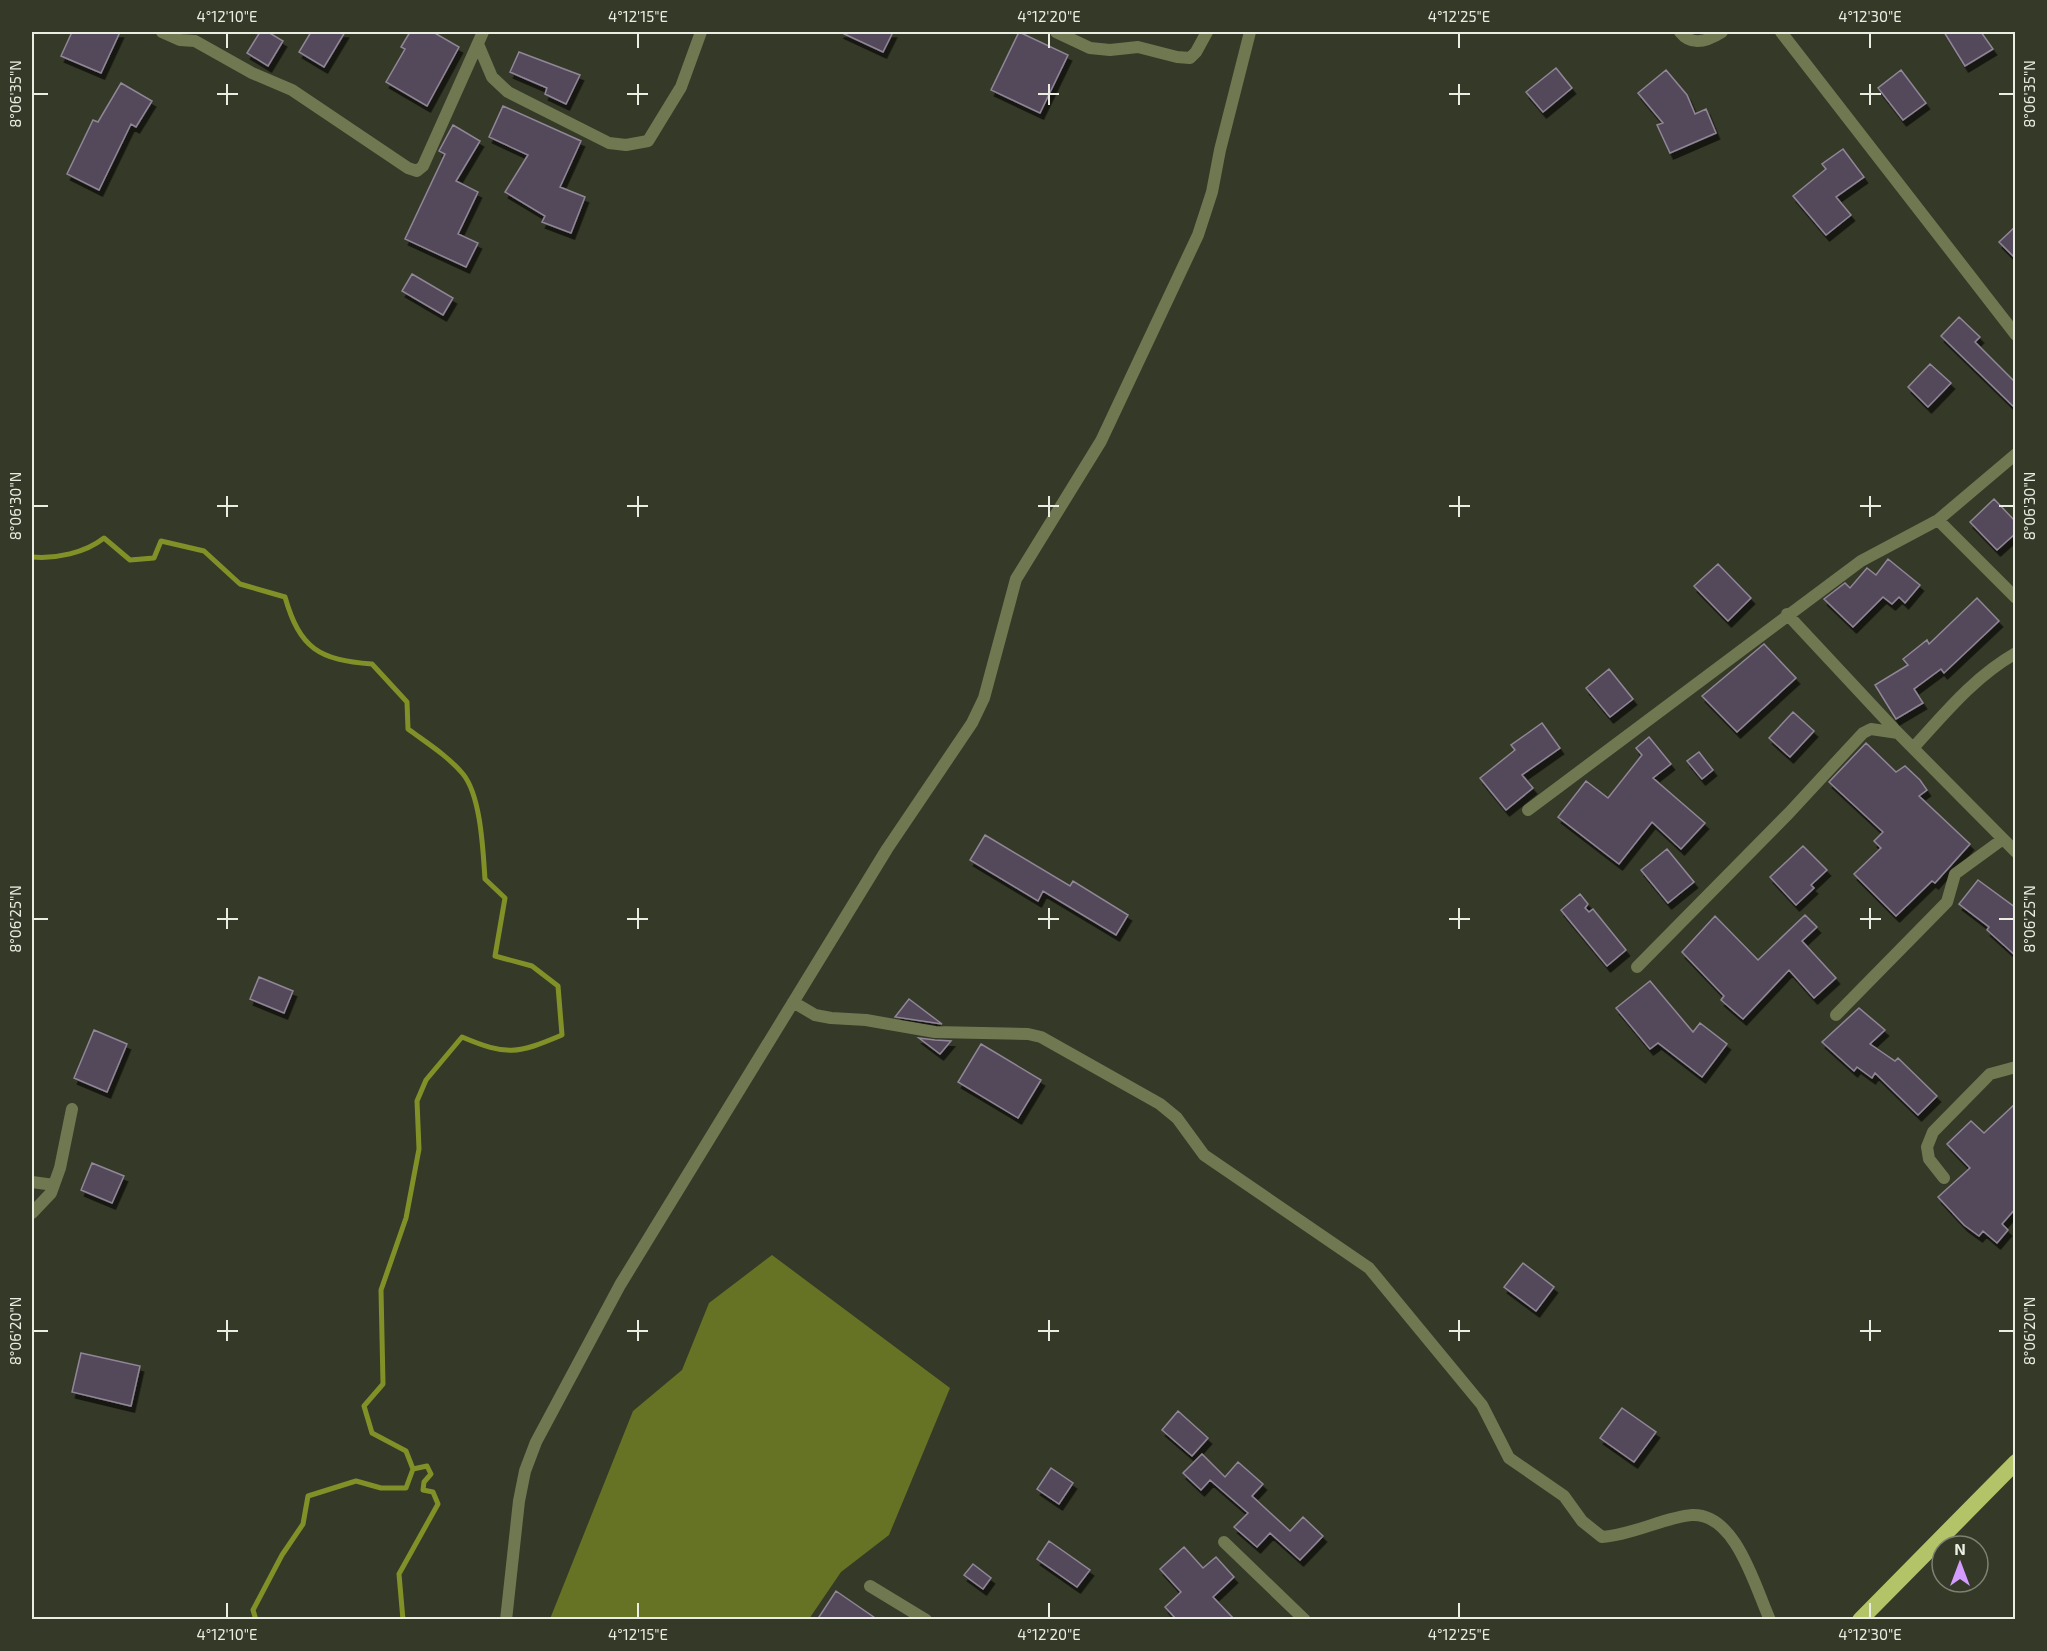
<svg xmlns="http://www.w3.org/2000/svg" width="2047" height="1651" font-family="'Exo 2',sans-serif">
  <defs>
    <filter id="shadow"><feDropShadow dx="3.5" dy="6" stdDeviation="0" flood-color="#0009"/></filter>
  </defs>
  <rect width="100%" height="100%" fill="#353927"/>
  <path fill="#667224" d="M 772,1255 L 950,1388 L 889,1535 L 841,1572 L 809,1619 L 550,1619 L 633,1411 L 682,1370 L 709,1303 Z"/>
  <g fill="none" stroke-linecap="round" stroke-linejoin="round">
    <path stroke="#819128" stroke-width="5" d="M 32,557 C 56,559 85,553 104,538 L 130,560 L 154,558 L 161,541 L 204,551 L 240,584 L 285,597 C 300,649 319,660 372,664 L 407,702 L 408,729 C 427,743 448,756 463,774 C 481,796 483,851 485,879 L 505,898 L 495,956 L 532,966 L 558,986 L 562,1035 C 517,1054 507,1056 462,1037 L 426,1080 L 417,1101 L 419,1149 L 406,1218 L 381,1290 L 383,1384 L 364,1406 L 372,1433 L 406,1451 L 413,1469 L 406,1488 L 381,1488 L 356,1481 L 308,1496 L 303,1524 L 282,1555 L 253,1610 L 256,1620
      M 403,1620 L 399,1574 L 438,1504 L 433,1492 L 423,1490 L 424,1482 L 431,1474 L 427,1466 L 413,1469"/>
  </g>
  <path fill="#53495a" stroke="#908698" stroke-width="1.5" filter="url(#shadow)" d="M 72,32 L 120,32 L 101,73 L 61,56 Z
    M 260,32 L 268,32 L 283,41 L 268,66 L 247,53 Z
    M 311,32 L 345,32 L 324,67 L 299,52 Z
    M 410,32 L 433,32 L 459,47 L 427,106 L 386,82 L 405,49 L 401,47 Z
    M 840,32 L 893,32 L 883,52 Z
    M 1019,32 L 1068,55 L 1040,113 L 991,90 Z
    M 1944,32 L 1981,32 L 1993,49 L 1965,66 Z
    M 519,52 L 580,75 L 566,104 L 545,94 L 547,88 L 510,72 Z
    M 1556,68 L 1572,88 L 1543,112 L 1526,92 Z
    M 1666,70 L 1687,95 L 1695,114 L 1706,109 L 1716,133 L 1670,153 L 1657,125 L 1663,123 L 1638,93 Z
    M 1901,70 L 1926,103 L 1903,120 L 1878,88 Z
    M 121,83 L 152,101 L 136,127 L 131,124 L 99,190 L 67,174 L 93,120 L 98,122 Z
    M 503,106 L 581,141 L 560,187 L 585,197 L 571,233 L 542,222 L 545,216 L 505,192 L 528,155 L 489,137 Z
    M 453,125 L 480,141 L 456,181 L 478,192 L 458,234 L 478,243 L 466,267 L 405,239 L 445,154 L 439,151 Z
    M 1843,149 L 1864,177 L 1836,197 L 1851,215 L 1826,235 L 1793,196 L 1826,169 L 1822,164 Z
    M 2016,226 L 2016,259 L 1999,242 Z
    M 412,274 L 453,298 L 443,315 L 402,291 Z
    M 1959,317 L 1980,337 L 1975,342 L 2016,383 L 2016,409 L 1941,336 Z
    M 1930,364 L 1951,383 L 1928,407 L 1908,387 Z
    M 1994,499 L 2016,522 L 2016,533 L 1997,550 L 1970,522 Z
    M 1888,559 L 1920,585 L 1905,603 L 1899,597 L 1892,604 L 1883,597 L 1853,627 L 1824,599 L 1845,583 L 1850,588 L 1867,568 L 1876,575 Z
    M 1718,564 L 1751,598 L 1728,621 L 1694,586 Z
    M 1977,598 L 1999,621 L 1944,673 L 1941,669 L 1914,689 L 1923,703 L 1896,719 L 1875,685 L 1908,665 L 1903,659 L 1927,640 L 1929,644 Z
    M 1764,644 L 1796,678 L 1737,732 L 1702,696 Z
    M 1609,669 L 1633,699 L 1610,717 L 1586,688 Z
    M 1793,712 L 1814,731 L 1790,757 L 1769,738 Z
    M 1542,723 L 1560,748 L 1522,775 L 1533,788 L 1506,810 L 1480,778 L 1515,750 L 1511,745 Z
    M 1649,737 L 1671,764 L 1653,778 L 1705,823 L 1681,849 L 1652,822 L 1619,864 L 1558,817 L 1586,781 L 1608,798 L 1642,755 L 1636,748 Z
    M 1866,743 L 1896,772 L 1905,766 L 1920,780 L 1927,790 L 1919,796 L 1970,844 L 1935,883 L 1932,881 L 1896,916 L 1854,874 L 1881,848 L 1874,841 L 1883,832 L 1829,782 Z
    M 1699,752 L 1713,770 L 1702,779 L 1687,761 Z
    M 985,835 L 1070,886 L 1073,881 L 1128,915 L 1116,935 L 1043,891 L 1038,901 L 970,860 Z
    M 1803,846 L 1827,870 L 1811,885 L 1814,888 L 1796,905 L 1770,877 Z
    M 1667,849 L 1694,882 L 1668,903 L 1641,870 Z
    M 1978,880 L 2016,908 L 2016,956 L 1987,930 L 1989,927 L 1959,904 Z
    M 1580,894 L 1588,904 L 1585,908 L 1589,912 L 1593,909 L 1626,950 L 1607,966 L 1561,910 Z
    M 1805,915 L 1817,927 L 1802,941 L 1836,978 L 1814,998 L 1789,970 L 1743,1019 L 1721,1000 L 1724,996 L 1682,952 L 1715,916 L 1758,960 Z
    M 259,977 L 293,991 L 284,1013 L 250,999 Z
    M 1650,981 L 1693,1032 L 1700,1023 L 1727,1044 L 1702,1077 L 1658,1043 L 1650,1049 L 1616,1008 Z
    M 909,999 L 942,1024 L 895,1017 Z
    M 1859,1008 L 1885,1030 L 1870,1044 L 1895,1061 L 1898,1058 L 1937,1096 L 1918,1115 L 1875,1073 L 1872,1078 L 1857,1067 L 1854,1071 L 1822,1042 Z
    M 94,1030 L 127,1044 L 107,1092 L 74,1078 Z
    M 919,1038 L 935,1040 L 951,1041 L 940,1054 Z
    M 981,1044 L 1041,1080 L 1018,1118 L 958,1082 Z
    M 2016,1103 L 2016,1208 L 2002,1224 L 2008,1230 L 1997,1243 L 1983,1231 L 1979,1236 L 1964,1225 L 1938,1197 L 1970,1168 L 1947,1144 L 1971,1121 L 1984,1133 Z
    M 92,1163 L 124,1176 L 112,1203 L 81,1190 Z
    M 1523,1263 L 1554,1287 L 1536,1311 L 1504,1287 Z
    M 81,1353 L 140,1366 L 131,1406 L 72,1392 Z
    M 1622,1408 L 1656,1432 L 1634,1462 L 1600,1438 Z
    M 1178,1411 L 1208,1438 L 1192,1456 L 1162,1430 Z
    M 1202,1454 L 1225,1477 L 1238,1462 L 1263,1484 L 1252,1496 L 1290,1531 L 1303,1517 L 1323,1536 L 1300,1560 L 1270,1533 L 1257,1547 L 1234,1527 L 1248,1513 L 1210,1480 L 1201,1490 L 1183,1473 Z
    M 1051,1468 L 1073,1483 L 1059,1504 L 1037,1489 Z
    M 1049,1541 L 1090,1570 L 1077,1587 L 1037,1559 Z
    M 1184,1547 L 1203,1568 L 1216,1557 L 1234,1577 L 1213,1597 L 1235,1620 L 1177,1620 L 1165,1607 L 1181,1592 L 1160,1569 Z
    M 973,1564 L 991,1578 L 983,1589 L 964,1575 Z
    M 836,1591 L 878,1620 L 817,1620 Z"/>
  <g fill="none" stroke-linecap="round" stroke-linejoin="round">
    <path stroke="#707851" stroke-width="12" d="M 162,32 L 180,40 L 195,41 L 252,73 L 292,90 L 408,168 L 417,171 L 423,166 L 483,32
      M 1056,32 L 1090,48 L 1110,50 L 1138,47 L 1177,57 L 1190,58 L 1196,52 L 1207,32
      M 1680,32 C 1692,47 1708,41 1722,32
      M 1781,32 L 2016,335
      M 478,44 L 492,77 L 508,92 L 609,143 L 626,145 L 648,141 L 681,87 L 701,32
      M 1938,520 L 2016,598
      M 1787,614 L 1898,733 L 2016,852
      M 1913,748 C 1945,713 1974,677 2016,653
      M 1528,810 L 1861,561 L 1938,520 L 2016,454
      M 1637,967 L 1789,813 L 1863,733 L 1871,729 L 1898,733
      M 793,1002 L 815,1015 L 831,1018 L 866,1020 L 935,1032 L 1028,1034 L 1041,1037 L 1160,1104 L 1177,1118 L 1204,1155 L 1369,1268 L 1482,1405 L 1509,1458 L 1564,1496 L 1582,1521 L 1602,1537 C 1633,1535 1665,1517 1692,1515 C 1736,1513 1755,1587 1770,1620
      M 1836,1015 L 1947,902 L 1955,874 L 2003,839
      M 1944,1178 L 1929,1159 L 1927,1147 L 1933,1132 L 1990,1074 L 2016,1067
      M 32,1182 L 54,1185
      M 32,1213 L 51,1193 L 60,1168 L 72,1109
      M 1224,1542 L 1305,1620
      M 870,1586 L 926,1620
      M 506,1620 L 519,1501 L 525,1471 L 536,1442 L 620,1285 L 887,849 L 972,723 L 984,698 L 1016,579 L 1101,441 L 1198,235 L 1212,192 L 1220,150 L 1250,32"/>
    <path stroke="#b3c468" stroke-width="16" d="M 1860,1620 L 2016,1462"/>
  </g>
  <path fill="none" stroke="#eaede2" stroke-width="2" d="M 227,33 L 227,48M 638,33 L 638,48M 1049,33 L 1049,48M 1459,33 L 1459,48M 1870,33 L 1870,48M 227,84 L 227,105M 638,84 L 638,105M 1049,84 L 1049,105M 1459,84 L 1459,105M 1870,84 L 1870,105M 33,94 L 48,94M 217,94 L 238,94M 627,94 L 648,94M 1038,94 L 1059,94M 1449,94 L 1470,94M 1860,94 L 1881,94M 1999,94 L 2014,94M 227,496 L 227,517M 638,496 L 638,517M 1049,496 L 1049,517M 1459,496 L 1459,517M 1870,496 L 1870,517M 33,506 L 48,506M 217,506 L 238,506M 627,506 L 648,506M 1038,506 L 1059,506M 1449,506 L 1470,506M 1860,506 L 1881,506M 1999,506 L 2014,506M 227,908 L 227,929M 638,908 L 638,929M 1049,908 L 1049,929M 1459,908 L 1459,929M 1870,908 L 1870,929M 33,919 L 48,919M 217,919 L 238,919M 627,919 L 648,919M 1038,919 L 1059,919M 1449,919 L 1470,919M 1860,919 L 1881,919M 1999,919 L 2014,919M 227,1320 L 227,1341M 638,1320 L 638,1341M 1049,1320 L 1049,1341M 1459,1320 L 1459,1341M 1870,1320 L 1870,1341M 33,1331 L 48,1331M 217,1331 L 238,1331M 627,1331 L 648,1331M 1038,1331 L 1059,1331M 1449,1331 L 1470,1331M 1860,1331 L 1881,1331M 1999,1331 L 2014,1331M 227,1603 L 227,1618M 638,1603 L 638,1618M 1049,1603 L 1049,1618M 1459,1603 L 1459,1618M 1870,1603 L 1870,1618"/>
  <rect width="2047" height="1651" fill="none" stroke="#353927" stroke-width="66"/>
  <g transform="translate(1960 1564)"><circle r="28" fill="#353927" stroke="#7d8172" stroke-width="1.5"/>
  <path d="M0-4.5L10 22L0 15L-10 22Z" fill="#d49cfc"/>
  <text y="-9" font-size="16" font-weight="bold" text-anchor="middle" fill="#eaede2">N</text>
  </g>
  <rect x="33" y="33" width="1981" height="1585" fill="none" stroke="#eaede2" stroke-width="2"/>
  <g font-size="15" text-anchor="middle" fill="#eaede2">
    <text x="227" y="22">4°12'10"E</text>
    <text x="638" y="22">4°12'15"E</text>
    <text x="1049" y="22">4°12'20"E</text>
    <text x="1459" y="22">4°12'25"E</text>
    <text x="1870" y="22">4°12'30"E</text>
    <text transform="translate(16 94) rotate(-90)" y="5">8°06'35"N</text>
    <text transform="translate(2030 94) rotate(-90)" y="5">8°06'35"N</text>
    <text transform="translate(16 506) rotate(-90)" y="5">8°06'30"N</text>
    <text transform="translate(2030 506) rotate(-90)" y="5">8°06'30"N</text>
    <text transform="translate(16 919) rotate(-90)" y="5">8°06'25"N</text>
    <text transform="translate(2030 919) rotate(-90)" y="5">8°06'25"N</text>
    <text transform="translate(16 1331) rotate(-90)" y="5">8°06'20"N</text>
    <text transform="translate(2030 1331) rotate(-90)" y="5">8°06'20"N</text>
    <text x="227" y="1640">4°12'10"E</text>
    <text x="638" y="1640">4°12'15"E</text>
    <text x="1049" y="1640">4°12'20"E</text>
    <text x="1459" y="1640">4°12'25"E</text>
    <text x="1870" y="1640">4°12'30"E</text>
  </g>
</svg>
